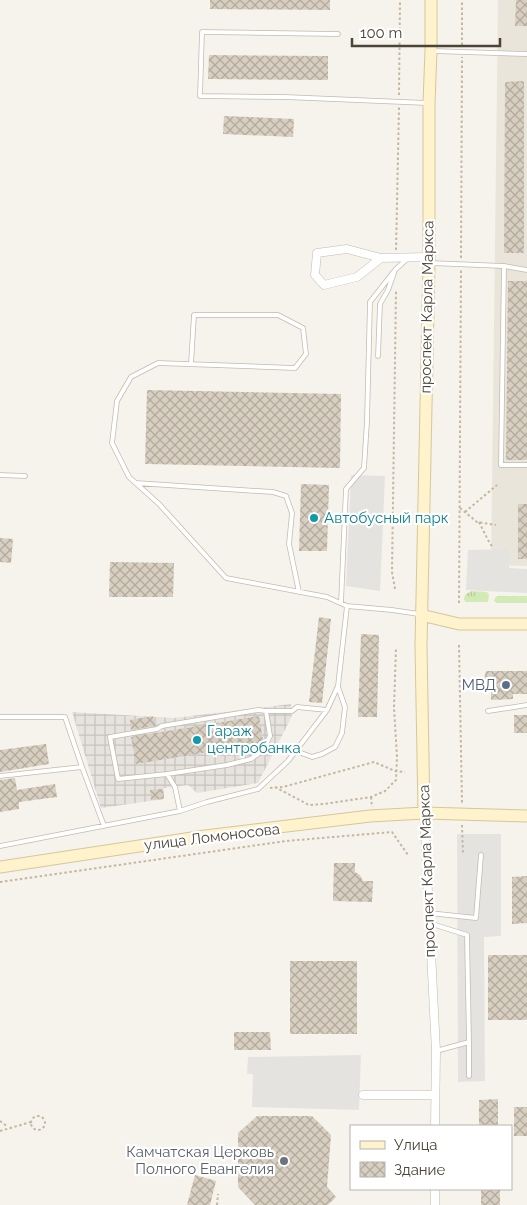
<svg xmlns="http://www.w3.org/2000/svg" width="527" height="1205" font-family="Raleway,sans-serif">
  <defs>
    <pattern id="industrial-grid" width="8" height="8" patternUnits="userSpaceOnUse" patternTransform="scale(1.25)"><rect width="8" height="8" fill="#e6e2dd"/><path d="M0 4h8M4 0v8" fill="none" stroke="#c7c3be"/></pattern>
    <pattern id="grass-tufts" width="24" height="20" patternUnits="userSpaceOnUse" patternTransform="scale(1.25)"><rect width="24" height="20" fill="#d2eab5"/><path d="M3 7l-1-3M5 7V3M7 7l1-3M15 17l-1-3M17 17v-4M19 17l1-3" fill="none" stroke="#b6ca9c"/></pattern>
    <pattern id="building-cross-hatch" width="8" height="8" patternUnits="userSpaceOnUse" patternTransform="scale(1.25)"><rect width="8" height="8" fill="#d8cfc1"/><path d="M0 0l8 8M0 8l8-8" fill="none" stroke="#b1aa9e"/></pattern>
  </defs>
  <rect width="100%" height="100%" fill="#f6f3ec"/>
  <path fill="#eae5da" d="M 498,0 L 527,0 L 527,566 L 491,565 Z"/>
  <path fill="url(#industrial-grid)" d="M 291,704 L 292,716 L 258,783 L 197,793 L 188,785 L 164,788 L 164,799 L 101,808 L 72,712 L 174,718 Z"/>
  <path fill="url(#grass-tufts)" d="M 472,591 L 487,592 L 489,595 L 488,602 L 466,602 L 464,600 C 464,594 467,593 472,591 Z
    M 497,596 L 527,596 L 527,603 L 497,603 L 494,601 L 495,598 Z"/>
  <path fill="#e5e3e0" d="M 351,475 L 385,476 L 380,591 L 346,586 Z
    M 509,549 L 509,568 L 527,569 L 527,593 L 466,590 L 468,550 Z
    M 457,834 L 501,834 L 501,936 L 484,937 L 485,1081 L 458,1082 Z
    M 361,1055 L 359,1110 L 252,1107 L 253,1074 L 247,1074 L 248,1057 Z"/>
  <path fill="url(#building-cross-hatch)" d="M 210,0 L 330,0 L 330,10 L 210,9 Z
    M 516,0 L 527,0 L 527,26 L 515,26 Z
    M 209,55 L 328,56 L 328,80 L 208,79 Z
    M 524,81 L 524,253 L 504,253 L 505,82 Z
    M 224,116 L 294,119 L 293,137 L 223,134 Z
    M 508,281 L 527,281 L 527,460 L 506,460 Z
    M 147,390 L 341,394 L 340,468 L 145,464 Z
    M 301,484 L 329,485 L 327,551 L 299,551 Z
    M 518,504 L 527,504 L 527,559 L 518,559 Z
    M 0,538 L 13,539 L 11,563 L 0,562 Z
    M 110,562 L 174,563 L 173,597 L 109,597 Z
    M 319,617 L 331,619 L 322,703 L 309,702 Z
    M 361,634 L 379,635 L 377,717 L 358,717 Z
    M 486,671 L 527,671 L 527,694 L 513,694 L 513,699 L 491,700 L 491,689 L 487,690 L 484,680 Z
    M 514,715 L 527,715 L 527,733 L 514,733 Z
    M 153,716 L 155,726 L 131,730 L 130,720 Z
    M 259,716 L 263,741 L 262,743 L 136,764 L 131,737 Z
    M 46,744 L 49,764 L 0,772 L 0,750 Z
    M 15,778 L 17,790 L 55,784 L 57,797 L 19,802 L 19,809 L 0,812 L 0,780 Z
    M 163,789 L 164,799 L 151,800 L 150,790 Z
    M 334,863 L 355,863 L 355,872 L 360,875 L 363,881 L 373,881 L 372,902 L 333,901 Z
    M 527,876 L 527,923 L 512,924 L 512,877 Z
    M 488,955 L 527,955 L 527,1020 L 488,1020 Z
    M 290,961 L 357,961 L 357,1034 L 290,1034 Z
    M 234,1032 L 270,1032 L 271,1050 L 234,1050 Z
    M 498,1099 L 498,1126 L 479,1126 L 479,1100 Z
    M 514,1107 L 527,1107 L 527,1136 L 514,1136 Z
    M 257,1116 L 312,1116 L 331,1135 L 327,1187 L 336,1197 L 328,1205 L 255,1205 L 238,1187 L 238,1133 Z
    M 195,1175 L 216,1181 L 210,1205 L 187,1205 Z
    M 481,1189 L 500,1189 L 500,1205 L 481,1205 Z"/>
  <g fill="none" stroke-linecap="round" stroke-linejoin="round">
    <g stroke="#c2bbae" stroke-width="5.5">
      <path id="lane" d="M 338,34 L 202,32 L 200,96 L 285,97 L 427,103
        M 433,51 L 527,54
        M 430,263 L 504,266 L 527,270
        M 504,266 L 501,465 L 527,465
        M 378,356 L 380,304 L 388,290 L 394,273
        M 191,364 L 194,315 L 278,315 L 303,328 L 306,354 L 295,368 L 158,363 L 131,377 L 117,401 L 112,443 L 129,477 L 159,504 L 226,578 L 327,597 L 347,606
        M 0,475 L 25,476
        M 136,483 L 273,492 L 286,496 L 292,513 L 289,544 L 299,592
        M 341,603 L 346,489 L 364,468 L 367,421 L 370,302 L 396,269 L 407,259
        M 266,711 L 292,711 L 297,707 L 327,710
        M 488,711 L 527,705
        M 0,717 L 65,717 L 82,767
        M 296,751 L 312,757 L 322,754 L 335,747 L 342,733 L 345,707 L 338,687
        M 167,774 L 118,779 L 110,737 L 157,729 L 162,726 L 258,710 L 266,711 L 270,736 L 265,746 L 258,754 L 251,759 L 227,765 L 167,774 L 175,787 L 180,811
        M 0,776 L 82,767 L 104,826
        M 0,846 L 180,811 L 207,802 L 258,789 L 288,761 L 327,710 L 338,686 L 347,606 L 392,610 L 419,614
        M 429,913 L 476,918 L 481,855
        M 429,923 L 467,935 L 469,1042 L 436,1051
        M 469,1042 L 469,1076"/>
    </g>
    <g stroke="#c2bbae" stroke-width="9">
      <path id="street" d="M 381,258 L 347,249 L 317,253 L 315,275 L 324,285 L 357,277 L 381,258 L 429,257
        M 424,813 L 436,1051 L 435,1126
        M 363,1095 L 435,1095
        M 435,1205 L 435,1189"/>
    </g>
    <g stroke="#d6c79b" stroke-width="13">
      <path id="secondary" d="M 421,615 L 459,624 L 527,624
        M 424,813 L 421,646 L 429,263 L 429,103 L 431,51 L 431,0
        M 0,867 L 205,836 L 370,816 L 424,813 L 527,816"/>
    </g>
    <path stroke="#c4b79f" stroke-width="2" stroke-dasharray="2.5 2.5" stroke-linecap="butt" d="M 462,45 L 462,0
      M 399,95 L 400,0
      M 396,250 L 399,107
      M 461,258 L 462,57
      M 460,508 L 477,522 L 496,525
      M 465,512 L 497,485
      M 479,522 L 488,540 L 493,548
      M 395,589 L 392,572 L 396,290
      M 459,603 L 461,270
      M 459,645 L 462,803
      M 275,787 L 309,805 L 324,804 L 371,797 L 385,791 L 396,780 L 397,757 L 394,708 L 396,647
      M 270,788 L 283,787 L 374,762 L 395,771 L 405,772
      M 371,797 L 372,807
      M 462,825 L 463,854
      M 0,882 L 286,841 L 392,832 L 408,855
      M31 1123a7 7 0 1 1 14 0a7 7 0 1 1-14 0Z
      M 0,1121 L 8,1127
      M 0,1131 L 31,1122
      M 217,1205 L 218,1194"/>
    <use href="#lane" stroke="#fff" stroke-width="4"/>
    <use href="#street" stroke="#fff" stroke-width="8"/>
    <use href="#secondary" stroke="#fff3cd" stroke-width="11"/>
  </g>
  <g fill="#0f9aa8" stroke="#fff" stroke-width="2">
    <circle cx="314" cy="518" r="5"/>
    <circle cx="197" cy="740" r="5"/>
  </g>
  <circle fill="#5c6f8a" stroke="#fff" stroke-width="2" cx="506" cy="685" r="5"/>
  <circle fill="#6b7280" stroke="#fff" stroke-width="2" cx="284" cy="1161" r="5"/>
  <g text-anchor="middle" stroke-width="4.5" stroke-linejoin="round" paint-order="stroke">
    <g font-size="15" fill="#4b4439" stroke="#fff">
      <text transform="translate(427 307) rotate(-89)" y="5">проспект Карла Маркса</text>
      <text transform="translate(212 837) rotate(-7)" y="5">улица Ломоносова</text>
      <text transform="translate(427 871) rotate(-92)" y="5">проспект Карла Маркса</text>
    </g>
    <g font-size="15" fill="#0d838f" stroke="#fff" text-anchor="start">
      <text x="324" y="523">Автобусный парк</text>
      <text x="207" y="736">Гараж<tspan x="207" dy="17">центробанка</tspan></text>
    </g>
    <g font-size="15" fill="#4e5e75" stroke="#fff" text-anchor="end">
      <text x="496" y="690">МВД</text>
    </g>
    <g font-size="15" fill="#5b616d" stroke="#fff" text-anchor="end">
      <text x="274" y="1157">Камчатская Церковь<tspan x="274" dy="17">Полного Евангелия</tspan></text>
    </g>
  </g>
  <rect x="350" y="1125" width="162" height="65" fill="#ffffff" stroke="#b7b4b0"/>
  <rect x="360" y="1141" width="25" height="8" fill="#fff3cd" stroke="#b7b4b0"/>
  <text x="394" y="1150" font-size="15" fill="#4b4439">Улица</text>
  <rect x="360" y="1162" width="25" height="15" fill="url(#building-cross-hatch)" stroke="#b7b4b0"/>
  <text x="394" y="1175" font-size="15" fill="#4b4439">Здание</text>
  <path d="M352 38v8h148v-8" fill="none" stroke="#4b4439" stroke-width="2.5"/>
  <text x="360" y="38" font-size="15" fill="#4b4439" stroke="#ffffff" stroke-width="4" paint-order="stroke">100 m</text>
</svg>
